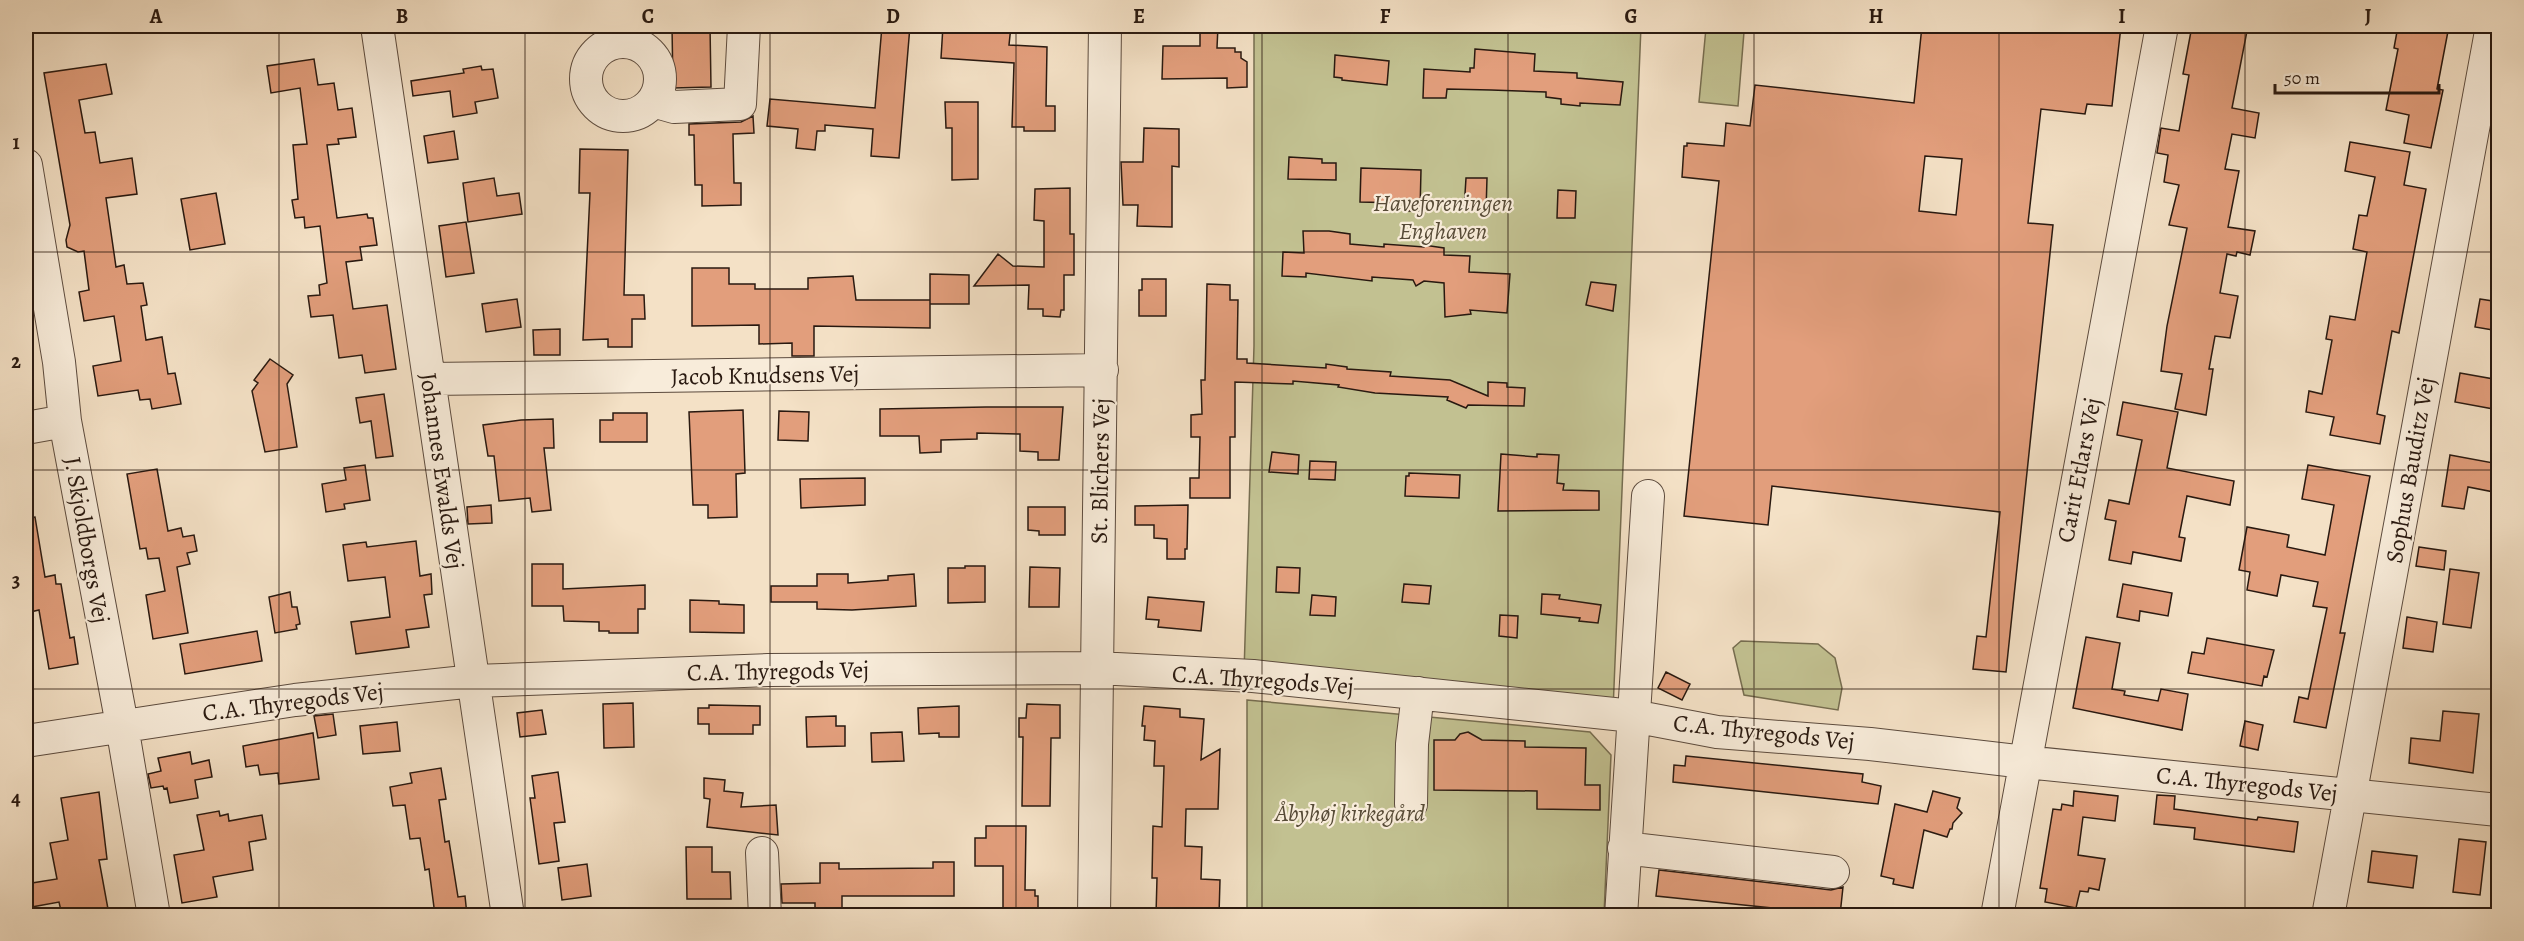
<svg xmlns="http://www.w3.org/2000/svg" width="2524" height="941" font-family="Alegreya,serif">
  <rect width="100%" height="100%" fill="#f4e1c6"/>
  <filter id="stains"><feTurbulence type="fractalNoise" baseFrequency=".00333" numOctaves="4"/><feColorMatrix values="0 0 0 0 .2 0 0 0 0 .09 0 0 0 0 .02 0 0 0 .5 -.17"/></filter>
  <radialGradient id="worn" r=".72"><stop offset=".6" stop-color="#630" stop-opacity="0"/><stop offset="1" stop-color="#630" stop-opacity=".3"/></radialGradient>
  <path fill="#c2c191" stroke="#766d50" stroke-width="1.5" d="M 1254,26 L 1641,26 L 1613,711 L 1244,673 L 1254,346 Z
    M 1706,28 L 1744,32 L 1738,106 L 1699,102 Z
    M 1741,641 L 1818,644 L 1835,658 L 1842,688 L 1838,710 L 1744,695 L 1733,648 Z
    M 1247,700 L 1590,732 L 1611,755 L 1604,915 L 1247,915 Z"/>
  <path fill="#e29e7c" stroke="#291910" stroke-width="1.5" fill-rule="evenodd" d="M 672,26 L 710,26 L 711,87 L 673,88 Z
    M 882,26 L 910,26 L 899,158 L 871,156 L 873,129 L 825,125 L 825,131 L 817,131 L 815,150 L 796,148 L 798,129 L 767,126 L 770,99 L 875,108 Z
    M 943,26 L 1011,26 L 1009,45 L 1047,47 L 1046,106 L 1055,106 L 1055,131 L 1024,131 L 1024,127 L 1012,127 L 1014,63 L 941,58 Z
    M 1200,26 L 1218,26 L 1217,48 L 1235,48 L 1235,52 L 1241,52 L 1241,58 L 1247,62 L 1247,87 L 1227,88 L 1227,78 L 1162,79 L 1163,46 L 1200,46 Z
    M 1922,26 L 2121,26 L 2112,106 L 2087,104 L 2085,114 L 2041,109 L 2028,223 L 2053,225 L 2006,672 L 1973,669 L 1977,636 L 1986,637 L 2000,512 L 1772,486 L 1768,525 L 1684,516 L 1719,181 L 1682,177 L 1684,146 L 1687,146 L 1687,143 L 1724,146 L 1726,123 L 1750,126 L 1755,85 L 1914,103 ZM 1925,156 L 1962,159 L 1956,215 L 1919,211 Z
    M 2192,26 L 2248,26 L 2232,108 L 2259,113 L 2255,138 L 2232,134 L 2225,169 L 2239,171 L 2228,227 L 2255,231 L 2250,255 L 2237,252 L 2236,256 L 2227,254 L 2220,293 L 2238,296 L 2230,338 L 2215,336 L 2209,369 L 2213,369 L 2206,415 L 2175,409 L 2182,374 L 2161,371 L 2167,326 L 2187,228 L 2169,225 L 2179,185 L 2164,182 L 2168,155 L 2157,153 L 2161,128 L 2179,131 L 2189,75 L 2183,74 Z
    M 2398,26 L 2449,26 L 2437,89 L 2443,90 L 2431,148 L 2404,143 L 2409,115 L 2386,110 L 2398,49 L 2394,48 Z
    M 1475,49 L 1535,54 L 1534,71 L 1577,73 L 1577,78 L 1623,82 L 1620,105 L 1580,103 L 1580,106 L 1561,104 L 1561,99 L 1546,97 L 1546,92 L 1491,90 L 1447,89 L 1446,98 L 1423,98 L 1424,69 L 1470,72 L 1470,68 L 1474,68 Z
    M 1335,55 L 1389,61 L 1387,85 L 1342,80 L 1342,78 L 1334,77 Z
    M 314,59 L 318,85 L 334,83 L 338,110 L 352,108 L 356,137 L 338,139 L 339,144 L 327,145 L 337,218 L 367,214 L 368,218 L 373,218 L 377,245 L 360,247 L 362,260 L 346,262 L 353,309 L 387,305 L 396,369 L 365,373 L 362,355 L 339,358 L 333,315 L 311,317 L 308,296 L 320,295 L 319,285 L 327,283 L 320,226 L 305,228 L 304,217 L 295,218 L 292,200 L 298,199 L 293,145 L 307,144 L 300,88 L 271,93 L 267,66 Z
    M 106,64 L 112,94 L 79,100 L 85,133 L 95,132 L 100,163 L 132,158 L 137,194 L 106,198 L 116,267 L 124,265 L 127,284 L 143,283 L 147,305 L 141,306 L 146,340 L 162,337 L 168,374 L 175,373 L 181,404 L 152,409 L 150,399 L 140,400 L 138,390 L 98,396 L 93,366 L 121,361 L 114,316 L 84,321 L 79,292 L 89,290 L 84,251 L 78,252 L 67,247 L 66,240 L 70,225 L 44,73 Z
    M 481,66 L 482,70 L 493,69 L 498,98 L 475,102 L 477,113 L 453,117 L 450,91 L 413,96 L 411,81 L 464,73 L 463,69 Z
    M 945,102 L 978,102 L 978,179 L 952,180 L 952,128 L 946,128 Z
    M 753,116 L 754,133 L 733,134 L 734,183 L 741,183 L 741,205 L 702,206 L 702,185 L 695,185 L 694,135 L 689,135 L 689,124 L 741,122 Z
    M 1144,128 L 1179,129 L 1179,167 L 1172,166 L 1172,227 L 1137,226 L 1138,205 L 1123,205 L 1121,162 L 1143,162 Z
    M 454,131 L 458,159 L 428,163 L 424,136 Z
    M 2350,142 L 2410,152 L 2404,185 L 2426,189 L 2399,333 L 2392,331 L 2377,414 L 2385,416 L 2380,444 L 2330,435 L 2334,417 L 2306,412 L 2309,391 L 2322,394 L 2332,340 L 2326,339 L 2330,316 L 2355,320 L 2367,252 L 2353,249 L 2359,215 L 2367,216 L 2375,177 L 2345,171 Z
    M 580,149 L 628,150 L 624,295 L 644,295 L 645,319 L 632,319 L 632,347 L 608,347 L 608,339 L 583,340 L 590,193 L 579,193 Z
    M 1289,157 L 1322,159 L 1322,163 L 1336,163 L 1336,180 L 1288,179 Z
    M 1361,168 L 1421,170 L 1420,211 L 1403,211 L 1403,203 L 1360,202 Z
    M 494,178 L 497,196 L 519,193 L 522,214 L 468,222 L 463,183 Z
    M 1466,178 L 1487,178 L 1486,211 L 1464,210 Z
    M 1070,188 L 1070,234 L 1074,234 L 1074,275 L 1064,275 L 1064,310 L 1061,310 L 1060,317 L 1043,316 L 1043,309 L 1028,309 L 1029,285 L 974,286 L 998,254 L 1013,266 L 1044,267 L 1044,221 L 1034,220 L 1035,189 Z
    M 1558,190 L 1576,191 L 1575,218 L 1557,218 Z
    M 216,193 L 225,244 L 190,250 L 181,199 Z
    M 466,222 L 474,273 L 446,277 L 439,226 Z
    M 1303,231 L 1329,231 L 1350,234 L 1350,244 L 1384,247 L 1384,244 L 1424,247 L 1424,245 L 1444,248 L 1444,255 L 1470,256 L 1469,272 L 1510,274 L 1507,313 L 1470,310 L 1471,314 L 1445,317 L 1444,283 L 1424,281 L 1416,286 L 1413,280 L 1372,277 L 1372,281 L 1306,273 L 1306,277 L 1282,276 L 1283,252 L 1304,253 Z
    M 692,268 L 729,268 L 729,284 L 755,284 L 755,289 L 808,289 L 808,278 L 853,276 L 856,300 L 930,300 L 930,328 L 814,326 L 814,356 L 792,356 L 792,343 L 759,344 L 759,325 L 692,326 Z
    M 930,274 L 969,275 L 969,304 L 930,304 Z
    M 1142,279 L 1166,279 L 1166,316 L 1139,316 L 1139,290 L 1142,290 Z
    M 1591,282 L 1616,285 L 1613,311 L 1586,305 Z
    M 1207,284 L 1230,285 L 1230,300 L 1238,300 L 1237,359 L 1247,359 L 1247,363 L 1326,368 L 1326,364 L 1347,367 L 1347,369 L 1391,372 L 1390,376 L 1450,380 L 1488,396 L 1488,382 L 1507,383 L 1507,387 L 1525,388 L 1524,406 L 1468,405 L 1466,408 L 1447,400 L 1448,397 L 1375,393 L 1338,387 L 1339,385 L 1293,381 L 1293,384 L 1235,382 L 1235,437 L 1230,437 L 1230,498 L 1190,498 L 1190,478 L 1199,478 L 1200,437 L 1191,437 L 1191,415 L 1202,414 L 1201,380 L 1205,380 Z
    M 517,299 L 521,327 L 486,332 L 482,304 Z
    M 2480,299 L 2499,302 L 2499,331 L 2475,327 Z
    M 560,329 L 560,355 L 534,355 L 533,330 Z
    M 270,359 L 293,375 L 287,384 L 297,447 L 265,452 L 252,391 L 258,383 L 254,380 Z
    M 2460,373 L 2499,380 L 2499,410 L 2455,402 Z
    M 384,394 L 393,456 L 376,458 L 371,421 L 360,423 L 356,398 Z
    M 2123,402 L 2178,412 L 2167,468 L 2234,481 L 2230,505 L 2187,496 L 2179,537 L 2185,538 L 2181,561 L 2133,552 L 2131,564 L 2109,560 L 2116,521 L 2105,519 L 2109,500 L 2129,504 L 2142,440 L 2117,435 Z
    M 986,407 L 1063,407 L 1059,460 L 1038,460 L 1038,452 L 1020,451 L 1020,434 L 977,433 L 977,439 L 941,440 L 941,452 L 920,453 L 919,436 L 880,436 L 880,409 Z
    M 743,410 L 745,473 L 736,474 L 737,517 L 708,518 L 708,505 L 693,505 L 689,412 Z
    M 779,411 L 809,412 L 808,441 L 778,440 Z
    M 613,413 L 647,413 L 647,442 L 600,442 L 600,420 L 613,420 Z
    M 553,419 L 554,448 L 544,448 L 551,510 L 532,512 L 530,498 L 499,501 L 494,456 L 488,456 L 483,425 L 521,420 Z
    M 1272,452 L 1299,455 L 1298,474 L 1269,472 Z
    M 1501,454 L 1537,457 L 1537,454 L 1559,455 L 1557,483 L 1564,484 L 1563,490 L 1599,491 L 1599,510 L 1498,511 Z
    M 2450,455 L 2499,464 L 2494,492 L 2468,487 L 2464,509 L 2442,506 Z
    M 1310,461 L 1336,462 L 1335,480 L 1309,479 Z
    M 365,465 L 370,500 L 344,504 L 345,509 L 326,512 L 322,484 L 346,480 L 344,468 Z
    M 2308,465 L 2370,476 L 2340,633 L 2345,633 L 2326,728 L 2294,722 L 2299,697 L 2308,699 L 2327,608 L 2313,606 L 2318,582 L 2281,575 L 2277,596 L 2247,590 L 2250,572 L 2239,570 L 2247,527 L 2289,535 L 2287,547 L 2325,555 L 2334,505 L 2302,499 Z
    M 157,469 L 168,531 L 181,528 L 183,537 L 194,535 L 197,551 L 187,553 L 190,564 L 177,567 L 188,633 L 153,639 L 146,595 L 165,591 L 159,558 L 148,559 L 146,548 L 140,549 L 127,474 Z
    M 1409,473 L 1460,475 L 1459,498 L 1405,496 L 1406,476 L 1409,476 Z
    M 865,478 L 865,505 L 801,508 L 800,479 Z
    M 491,505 L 492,523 L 468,524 L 467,507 Z
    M 1188,505 L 1187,549 L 1185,549 L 1185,559 L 1167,559 L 1167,539 L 1154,538 L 1154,525 L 1135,525 L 1135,506 Z
    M 1028,507 L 1065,507 L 1065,535 L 1039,535 L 1039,531 L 1028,530 Z
    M 35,517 L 45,577 L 55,575 L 56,584 L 61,584 L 70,638 L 74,637 L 78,664 L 49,669 L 39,610 L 26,613 L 26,518 Z
    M 416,541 L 420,576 L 431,574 L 432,594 L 424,595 L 429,627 L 406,630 L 409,647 L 356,654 L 351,622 L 390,617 L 385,577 L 348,581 L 343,545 L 366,542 L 367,547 Z
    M 2419,547 L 2446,551 L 2444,570 L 2416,566 Z
    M 532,564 L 563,564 L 563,589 L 645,585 L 645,609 L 638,609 L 638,633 L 609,633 L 609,631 L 599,631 L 599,622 L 564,621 L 563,606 L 532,606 Z
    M 965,566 L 985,566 L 985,602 L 948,603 L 948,568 L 965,568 Z
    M 1030,567 L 1060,568 L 1059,607 L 1029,607 Z
    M 1277,567 L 1300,568 L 1299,593 L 1276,592 Z
    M 2450,569 L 2479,573 L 2471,628 L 2443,624 Z
    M 817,574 L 848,574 L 848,583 L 888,580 L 888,576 L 914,574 L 916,606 L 852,610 L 817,609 L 817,602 L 771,602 L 771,586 L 817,586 Z
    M 1404,584 L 1431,586 L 1429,604 L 1402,602 Z
    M 2123,584 L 2172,593 L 2168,616 L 2140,611 L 2139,621 L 2117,617 Z
    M 290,592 L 292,607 L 297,607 L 300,624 L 296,625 L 297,629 L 275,633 L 269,597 Z
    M 1542,594 L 1560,595 L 1559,599 L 1601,605 L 1598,623 L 1579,621 L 1580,618 L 1541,614 Z
    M 1312,595 L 1336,597 L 1335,616 L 1310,615 Z
    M 1148,597 L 1204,602 L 1201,631 L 1158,627 L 1159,620 L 1146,619 Z
    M 690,600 L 719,601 L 719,604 L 744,605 L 744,633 L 690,632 Z
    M 1500,615 L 1518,616 L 1517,638 L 1499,636 Z
    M 2407,617 L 2437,622 L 2433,652 L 2403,648 Z
    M 257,631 L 262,661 L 185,674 L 180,644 Z
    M 2086,637 L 2120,643 L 2112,689 L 2125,691 L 2124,695 L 2158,701 L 2161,689 L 2188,694 L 2182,730 L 2073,708 Z
    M 2207,638 L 2274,650 L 2267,677 L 2264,676 L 2262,686 L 2188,673 L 2192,652 L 2204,654 Z
    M 1666,672 L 1690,684 L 1682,700 L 1658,688 Z
    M 633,703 L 634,747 L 604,748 L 603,704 Z
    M 1027,704 L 1060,705 L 1060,738 L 1051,738 L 1050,806 L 1022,806 L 1023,737 L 1019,737 L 1019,718 L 1026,718 Z
    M 709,705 L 760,706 L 760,725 L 753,725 L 753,734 L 709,734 L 709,724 L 698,724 L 698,708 L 709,708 Z
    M 959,706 L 959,737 L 939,737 L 939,733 L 919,734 L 918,708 Z
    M 1144,706 L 1180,709 L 1180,717 L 1204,719 L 1201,760 L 1220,749 L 1218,809 L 1186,809 L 1185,846 L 1202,847 L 1201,879 L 1220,880 L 1219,915 L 1156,915 L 1157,878 L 1152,878 L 1153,826 L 1162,827 L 1164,766 L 1154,766 L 1155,741 L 1144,740 L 1145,726 L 1142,726 Z
    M 542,710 L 546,734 L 520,737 L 517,713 Z
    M 2443,711 L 2479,714 L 2473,773 L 2409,763 L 2411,738 L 2440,741 Z
    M 333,714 L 336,735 L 318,738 L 314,716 Z
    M 836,716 L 836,726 L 845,726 L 845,746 L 807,747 L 806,717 Z
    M 2245,721 L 2263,725 L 2258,750 L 2240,746 Z
    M 397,722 L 400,751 L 363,754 L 360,726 Z
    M 902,732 L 904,761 L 872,762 L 871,733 Z
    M 1468,732 L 1482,740 L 1525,741 L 1525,747 L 1586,748 L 1585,785 L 1600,785 L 1600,810 L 1537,809 L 1537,791 L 1434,790 L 1434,740 L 1455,740 L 1460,734 Z
    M 313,733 L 319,779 L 279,784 L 278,773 L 260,775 L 258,765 L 246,767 L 243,746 Z
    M 190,752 L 192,764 L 209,760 L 212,777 L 195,780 L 198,798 L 170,803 L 167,788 L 164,789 L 163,786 L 151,788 L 148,774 L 161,771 L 158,758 Z
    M 1686,756 L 1863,774 L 1862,782 L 1881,786 L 1878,804 L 1673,782 L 1674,765 L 1685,766 Z
    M 441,768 L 446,799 L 439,800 L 445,842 L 449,841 L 458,897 L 465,896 L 467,915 L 435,915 L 429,869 L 425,870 L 420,838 L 410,839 L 405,805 L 393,806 L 390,787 L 412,783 L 410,773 Z
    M 558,772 L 565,822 L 554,823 L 559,861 L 539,864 L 530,798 L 535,798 L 532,776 Z
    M 704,778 L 725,780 L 724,791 L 743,793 L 741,807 L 776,805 L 778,835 L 707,827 L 710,799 L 704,798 Z
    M 1933,791 L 1960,798 L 1957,808 L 1962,813 L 1953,823 L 1952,829 L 1950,829 L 1947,837 L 1924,830 L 1913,888 L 1893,884 L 1894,879 L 1881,876 L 1895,804 L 1927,812 Z
    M 2074,791 L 2118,796 L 2115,821 L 2083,817 L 2078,855 L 2105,859 L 2099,890 L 2089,888 L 2088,892 L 2080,891 L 2076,908 L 2045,902 L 2047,889 L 2040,888 L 2053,809 L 2061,810 L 2062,804 L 2073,806 Z
    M 99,792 L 107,859 L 99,860 L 108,909 L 80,914 L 80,915 L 62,915 L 59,902 L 26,908 L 26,884 L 57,879 L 50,843 L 68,840 L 61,798 Z
    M 2157,795 L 2175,796 L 2174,809 L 2257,820 L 2258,817 L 2298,822 L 2294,852 L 2194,839 L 2195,828 L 2154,824 Z
    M 219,811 L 220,816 L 228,814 L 229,821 L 262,815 L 266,839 L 249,842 L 253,870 L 213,877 L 217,897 L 182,903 L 174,855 L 204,850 L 197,815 Z
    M 986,826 L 1026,826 L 1025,890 L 1035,890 L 1035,896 L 1038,896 L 1038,914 L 1003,915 L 1003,866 L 975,866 L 975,838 L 986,838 Z
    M 2459,839 L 2486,842 L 2480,895 L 2453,892 Z
    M 686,847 L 712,847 L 712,872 L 730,872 L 731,899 L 687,899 Z
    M 2372,851 L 2417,856 L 2413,888 L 2368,882 Z
    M 933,862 L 954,862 L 954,896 L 842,896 L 842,915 L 815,915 L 815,903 L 782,903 L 781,884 L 820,883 L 820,863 L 839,863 L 839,869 L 933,868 Z
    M 587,864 L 591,896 L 562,900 L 558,868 Z
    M 1659,870 L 1831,890 L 1843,887 L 1840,915 L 1656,896 Z"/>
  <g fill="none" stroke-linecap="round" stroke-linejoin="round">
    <g stroke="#5c4b3e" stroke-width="34">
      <path id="minor" d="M 377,26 L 508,916
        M586 79a37 37 0 1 1 74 0a37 37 0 1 1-74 0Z
        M 653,101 L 674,107 L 740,104 L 744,26
        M 26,165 L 59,362 L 65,421 L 120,714 L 154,916
        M 429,379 L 1102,370
        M 26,428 L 65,421
        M 26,741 L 295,700 L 474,681 L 768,670 L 1097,668 L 1253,676 L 1633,716 L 1717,732 L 1870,744 L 2025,762 L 2498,810
        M 1411,804 L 1412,744 L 1418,693
        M 1624,848 L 1833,872
        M 762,853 L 765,916
        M 1094,916 L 1105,26
        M 1621,916 L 1648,496
        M 1997,916 L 2162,26
        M 2328,916 L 2492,26"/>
    </g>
    <use href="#minor" stroke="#f8ecda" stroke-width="32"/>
  </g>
  <path fill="none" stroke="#291910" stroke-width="1.5" stroke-opacity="0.55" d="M 279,26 L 279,916M 525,26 L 525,916M 770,26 L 770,916M 1016,26 L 1016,916M 1262,26 L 1262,916M 1508,26 L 1508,916M 1754,26 L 1754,916M 1999,26 L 1999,916M 2245,26 L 2245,916M 26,252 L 2498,252M 26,470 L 2498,470M 26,689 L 2498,689"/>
  <g text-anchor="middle" stroke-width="4.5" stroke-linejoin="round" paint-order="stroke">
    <g font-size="24" font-style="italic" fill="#574b37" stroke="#f8ecda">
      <text x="1443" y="211">Haveforeningen<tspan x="1443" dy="28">Enghaven</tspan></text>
      <text x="1350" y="821">Åbyhøj kirkegård</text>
    </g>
    <g font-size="24" fill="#291910" stroke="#f8ecda">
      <text transform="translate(765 375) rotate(-1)" y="8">Jacob Knudsens Vej</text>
      <text transform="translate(2079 470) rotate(-79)" y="8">Carit Etlars Vej</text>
      <text transform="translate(2410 470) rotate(-80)" y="8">Sophus Bauditz Vej</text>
      <text transform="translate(442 471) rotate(82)" y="8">Johannes Ewalds Vej</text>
      <text transform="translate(1100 471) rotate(-89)" y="8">St. Blichers Vej</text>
      <text transform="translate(87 540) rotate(80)" y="8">J. Skjoldborgs Vej</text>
      <text transform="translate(778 671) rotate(-1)" y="8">C.A. Thyregods Vej</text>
      <text transform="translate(1263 680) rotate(4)" y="8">C.A. Thyregods Vej</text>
      <text transform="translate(293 702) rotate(-7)" y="8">C.A. Thyregods Vej</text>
      <text transform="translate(1764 732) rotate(6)" y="8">C.A. Thyregods Vej</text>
      <text transform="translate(2247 784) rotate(6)" y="8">C.A. Thyregods Vej</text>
    </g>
  </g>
  <rect width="2524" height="941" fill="none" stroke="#f4e1c6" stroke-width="66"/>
  <path d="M2275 84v9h164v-9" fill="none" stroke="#291910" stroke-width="3"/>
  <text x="2284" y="84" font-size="18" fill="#291910" stroke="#f8ecda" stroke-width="4.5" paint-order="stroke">50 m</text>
  <rect x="33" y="33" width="2458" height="875" fill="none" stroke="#291910" stroke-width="2"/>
  <g font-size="20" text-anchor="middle" font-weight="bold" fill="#291910">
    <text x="156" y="23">A</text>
    <text x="402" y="23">B</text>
    <text x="648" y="23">C</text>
    <text x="893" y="23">D</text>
    <text x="1139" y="23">E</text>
    <text x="1385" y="23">F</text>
    <text x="1631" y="23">G</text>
    <text x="1876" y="23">H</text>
    <text x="2122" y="23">I</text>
    <text x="2368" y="23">J</text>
    <text x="16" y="149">1</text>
    <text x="16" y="368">2</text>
    <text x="16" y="587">3</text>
    <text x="16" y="805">4</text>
  </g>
  <rect width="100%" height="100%" filter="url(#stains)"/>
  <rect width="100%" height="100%" fill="url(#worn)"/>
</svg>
